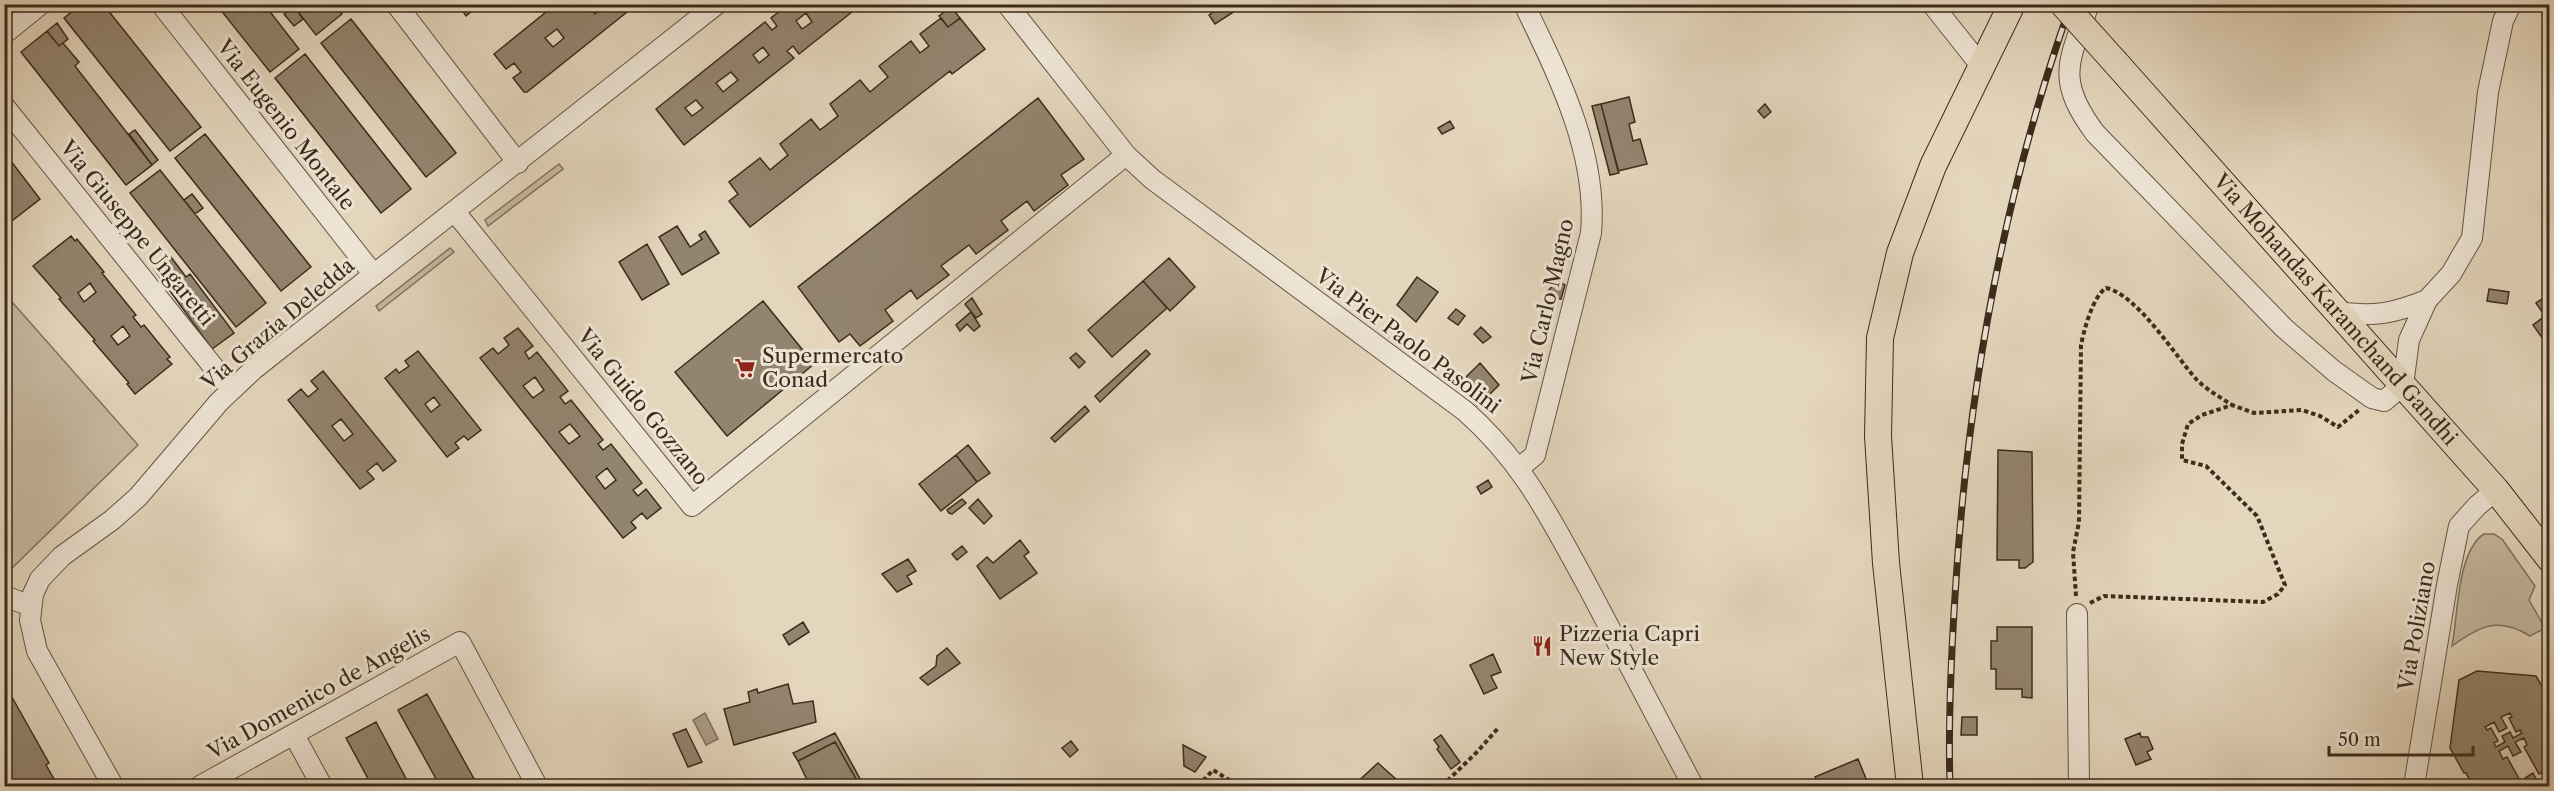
<svg xmlns="http://www.w3.org/2000/svg" width="2554" height="791" font-family="'Libre Caslon Text',serif">
  <rect width="100%" height="100%" fill="#e4d6bd"/>
  <filter id="stains"><feTurbulence type="fractalNoise" baseFrequency=".00333" numOctaves="4"/><feColorMatrix values="0 0 0 0 .2 0 0 0 0 .09 0 0 0 0 .02 0 0 0 .5 -.17"/></filter>
  <radialGradient id="worn" r=".72"><stop offset=".6" stop-color="#630" stop-opacity="0"/><stop offset="1" stop-color="#630" stop-opacity=".3"/></radialGradient>
  <path fill="#c7b9a1" stroke="#81725e" stroke-width="1.5" d="M 559,164 L 563,169 L 488,226 L 485,220 Z
    M 450,248 L 454,252 L 379,311 L 376,306 Z
    M 5,294 L 138,445 L 5,575 L 4,575 Z
    M 2484,534 L 2494,534 L 2502,539 L 2535,586 L 2529,600 L 2545,628 L 2530,636 C 2498,616 2481,626 2452,646 C 2458,616 2457,551 2484,534 Z"/>
  <path fill="#ab9c86" stroke="#7e6f5b" stroke-width="1.5" d="M 705,713 L 718,739 L 706,745 L 693,720 Z"/>
  <path fill="#93846f" stroke="#3b2c1b" stroke-width="1.5" fill-rule="evenodd" d="M 81,4 L 103,4 L 201,127 L 170,151 L 64,18 Z
    M 216,4 L 264,4 L 299,49 L 270,72 Z
    M 292,4 L 334,4 L 342,14 L 316,35 Z
    M 458,4 L 480,4 L 466,16 Z
    M 556,4 L 588,4 L 595,14 L 607,4 L 637,4 L 527,92 L 524,92 L 513,78 L 521,72 L 514,63 L 506,69 L 494,54 ZM 557,29 L 564,38 L 553,47 L 545,38 Z
    M 789,4 L 862,4 L 799,54 L 793,46 L 787,51 L 794,58 L 684,145 L 656,109 L 765,22 L 772,30 L 777,26 L 771,18 ZM 806,13 L 812,22 L 802,29 L 796,21 ZM 763,47 L 769,55 L 759,63 L 753,55 ZM 731,72 L 738,80 L 723,92 L 716,83 ZM 696,100 L 703,108 L 692,116 L 685,108 Z
    M 1211,4 L 1231,4 L 1235,11 L 1215,24 L 1209,15 L 1215,11 Z
    M 294,6 L 303,19 L 294,26 L 284,14 Z
    M 951,7 L 960,18 L 948,27 L 939,16 Z
    M 941,18 L 948,27 L 960,18 L 985,49 L 952,74 L 950,71 L 750,227 L 729,201 L 738,194 L 729,182 L 760,158 L 770,170 L 788,155 L 780,144 L 811,119 L 820,130 L 838,116 L 830,104 L 860,80 L 870,92 L 888,77 L 879,66 L 911,41 L 920,53 L 929,46 L 920,34 Z
    M 351,19 L 456,153 L 426,177 L 321,43 Z
    M 57,23 L 68,39 L 59,46 L 47,31 Z
    M 47,31 L 59,46 L 63,43 L 79,62 L 75,66 L 152,165 L 126,185 L 21,52 Z
    M 305,54 L 411,189 L 381,213 L 275,78 Z
    M 1629,97 L 1635,122 L 1629,124 L 1633,141 L 1640,139 L 1647,164 L 1618,171 L 1601,104 Z
    M 1038,98 L 1084,159 L 1061,175 L 1068,185 L 1034,211 L 1027,201 L 1001,221 L 1008,230 L 976,254 L 969,245 L 941,266 L 949,275 L 917,299 L 911,290 L 885,310 L 893,321 L 860,346 L 850,334 L 839,342 L 798,287 Z
    M 1601,104 L 1619,173 L 1610,175 L 1592,106 Z
    M 1765,104 L 1771,112 L 1764,118 L 1758,111 Z
    M 1450,121 L 1454,128 L 1442,134 L 1438,128 Z
    M 135,130 L 158,160 L 152,165 L 129,134 Z
    M 205,134 L 311,267 L 281,291 L 175,158 Z
    M 7,156 L 40,199 L 4,227 L 4,158 Z
    M 160,170 L 266,303 L 236,327 L 130,193 Z
    M 192,194 L 203,208 L 195,214 L 184,200 Z
    M 677,226 L 690,247 L 702,239 L 699,235 L 705,231 L 719,253 L 682,275 L 659,237 Z
    M 71,236 L 75,241 L 77,239 L 104,272 L 102,273 L 136,315 L 133,317 L 141,327 L 144,325 L 170,357 L 167,359 L 172,364 L 135,394 L 127,384 L 129,383 L 93,341 L 95,340 L 59,299 L 61,298 L 33,266 ZM 90,283 L 96,292 L 84,302 L 78,293 ZM 123,326 L 130,336 L 118,345 L 111,336 Z
    M 647,244 L 669,284 L 642,300 L 619,262 Z
    M 171,257 L 186,277 L 190,274 L 234,333 L 212,349 L 154,269 Z
    M 1169,258 L 1195,287 L 1170,311 L 1143,281 Z
    M 1417,277 L 1438,292 L 1416,322 L 1397,305 Z
    M 1143,281 L 1167,308 L 1112,357 L 1088,330 Z
    M 1557,281 L 1565,285 L 1561,299 L 1553,297 L 1548,291 Z
    M 2489,289 L 2509,292 L 2507,304 L 2487,301 Z
    M 2545,297 L 2550,303 L 2550,338 L 2545,342 L 2533,325 L 2545,316 L 2536,303 Z
    M 972,298 L 982,314 L 976,318 L 965,304 Z
    M 763,301 L 814,364 L 727,436 L 675,372 Z
    M 1456,309 L 1465,316 L 1458,325 L 1448,318 Z
    M 971,312 L 980,326 L 974,331 L 967,324 L 960,331 L 956,325 Z
    M 1481,327 L 1491,337 L 1483,343 L 1474,334 Z
    M 518,328 L 533,346 L 525,352 L 529,359 L 537,352 L 568,391 L 560,397 L 565,404 L 571,400 L 603,440 L 598,444 L 603,450 L 611,444 L 642,483 L 633,490 L 638,496 L 646,489 L 661,508 L 647,519 L 642,513 L 631,522 L 636,528 L 623,538 L 480,358 L 493,348 L 498,354 L 509,345 L 504,338 ZM 535,377 L 544,390 L 533,398 L 523,386 ZM 570,424 L 580,436 L 569,444 L 559,432 ZM 607,468 L 616,480 L 605,489 L 596,477 Z
    M 1146,350 L 1150,354 L 1100,402 L 1095,396 Z
    M 418,351 L 481,430 L 468,440 L 464,436 L 455,443 L 459,448 L 447,457 L 385,378 L 396,369 L 399,373 L 409,366 L 405,361 ZM 434,397 L 440,405 L 431,412 L 425,404 Z
    M 1076,353 L 1085,362 L 1079,368 L 1070,358 Z
    M 1480,363 L 1499,385 L 1478,406 L 1457,386 Z
    M 323,371 L 396,461 L 383,471 L 377,463 L 367,471 L 374,479 L 360,489 L 288,400 L 301,389 L 308,397 L 318,389 L 311,381 ZM 341,419 L 353,434 L 344,441 L 332,426 Z
    M 1085,406 L 1089,411 L 1055,442 L 1051,438 Z
    M 968,445 L 990,473 L 977,482 L 956,455 Z
    M 1998,450 L 2032,452 L 2033,562 L 2025,568 L 2019,568 L 2019,560 L 1997,560 Z
    M 956,455 L 977,482 L 941,511 L 919,484 Z
    M 1488,480 L 1492,487 L 1481,494 L 1477,487 Z
    M 962,499 L 966,503 L 952,514 L 949,513 L 947,510 Z
    M 978,499 L 992,516 L 984,524 L 969,508 Z
    M 1020,540 L 1029,552 L 1024,556 L 1037,573 L 1000,599 L 977,566 L 987,557 L 993,563 Z
    M 962,546 L 967,552 L 957,560 L 952,554 Z
    M 908,559 L 916,571 L 907,576 L 912,584 L 897,592 L 882,574 Z
    M 803,622 L 809,632 L 789,645 L 783,635 Z
    M 1997,627 L 2032,627 L 2032,698 L 2022,697 L 2022,689 L 1996,689 L 1996,669 L 1991,669 L 1991,641 L 1997,641 Z
    M 947,648 L 960,663 L 928,685 L 920,678 L 936,666 L 937,656 Z
    M 1493,654 L 1501,672 L 1491,676 L 1497,688 L 1484,694 L 1470,665 Z
    M 2477,671 L 2536,676 L 2550,700 L 2550,785 L 2530,786 L 2525,778 L 2533,773 L 2539,784 L 2547,780 L 2543,772 L 2539,774 L 2524,747 L 2527,745 L 2524,738 L 2515,742 L 2521,752 L 2513,756 L 2508,746 L 2499,751 L 2503,759 L 2507,757 L 2522,784 L 2519,786 L 2473,786 L 2466,773 L 2464,773 L 2450,748 L 2459,680 ZM 2510,713 L 2512,717 L 2509,718 L 2516,732 L 2520,730 L 2522,733 L 2513,738 L 2510,732 L 2502,736 L 2505,742 L 2496,747 L 2494,743 L 2498,741 L 2491,728 L 2487,730 L 2485,727 L 2494,722 L 2499,732 L 2507,728 L 2501,717 Z
    M 4,683 L 49,763 L 46,765 L 58,786 L 20,786 L 17,781 L 14,782 L 4,764 Z
    M 788,684 L 793,704 L 813,701 L 816,722 L 734,745 L 724,709 L 750,702 L 748,692 L 757,689 L 758,693 Z
    M 427,694 L 478,786 L 440,786 L 398,710 Z
    M 1962,717 L 1977,717 L 1977,735 L 1961,735 Z
    M 376,722 L 410,786 L 372,786 L 346,738 Z
    M 686,729 L 702,762 L 688,767 L 673,734 Z
    M 835,733 L 864,786 L 860,786 L 835,742 L 798,761 L 793,753 Z
    M 2140,733 L 2141,737 L 2148,737 L 2153,749 L 2147,752 L 2151,759 L 2136,765 L 2125,739 Z
    M 1441,735 L 1460,762 L 1451,769 L 1437,749 L 1439,747 L 1434,740 Z
    M 1071,741 L 1078,750 L 1070,757 L 1062,748 Z
    M 835,742 L 860,786 L 810,786 L 798,761 Z
    M 1183,745 L 1206,757 L 1195,772 L 1184,766 Z
    M 1858,759 L 1869,786 L 1819,786 L 1815,777 Z
    M 1378,763 L 1397,780 L 1391,786 L 1353,786 Z
    M 2090,782 L 2208,783 L 2208,786 L 2090,786 Z
    M 2024,783 L 2055,784 L 2055,786 L 2024,786 Z"/>
  <g fill="none" stroke-linecap="round" stroke-linejoin="round">
    <g stroke="#655644" stroke-width="22">
      <path id="minor" d="M 161,4 L 374,275
        M 396,4 L 518,163
        M 1007,4 L 1126,155 L 1152,179 L 1465,411 C 1524,463 1550,518 1587,585 C 1623,652 1658,719 1693,786
        M 1932,4 L 1982,67
        M 2089,4 C 2069,62 2055,79 2095,133 L 2284,328 L 2334,371 L 2372,398 L 2384,401 L 2403,385 L 2409,340 L 2427,300 L 2451,274 L 2472,238 L 2488,92 L 2503,21 L 2511,4
        M 4,34 L 41,4
        M 4,106 L 232,390
        M 455,212 L 692,506 L 1126,155
        M 2336,312 C 2374,317 2392,314 2427,300
        M 1519,468 L 1535,455 L 1591,233 C 1598,153 1558,75 1524,4
        M 4,596 L 31,606
        M 2077,614 L 2079,786
        M 294,735 L 322,786
        M 113,786 L 37,651 L 30,620 L 33,594 L 40,579 L 62,556 L 112,520 L 138,497 L 219,402 L 254,369 L 717,4
        M 200,786 L 460,642 L 537,786
        M 2414,786 L 2447,585 L 2459,526 L 2477,506 L 2496,490"/>
    </g>
    <g stroke="#3b2c1b" stroke-width="28">
      <g id="major">
        <path id="s1" d="M 2116,63 L 2496,490 L 2550,559"/>
        <path d="M 1910,786 L 1886,563 L 1878,436 L 1880,338 L 1900,253 L 1933,166 L 2012,4"/>
      </g>
    </g>
    <path stroke="#3b2c1b" stroke-width="4" stroke-dasharray="4.5 3" stroke-linecap="butt" d="M 2076,596 L 2073,552 L 2079,522 L 2081,345 C 2084,330 2093,296 2106,288 C 2137,294 2176,357 2197,380 C 2207,390 2220,397 2232,405
      M 2090,603 L 2104,596 L 2263,602 L 2278,594 L 2285,585 L 2257,516 L 2206,466 L 2182,460 L 2182,444 L 2188,424 L 2202,415 L 2232,405 L 2254,413 L 2302,410 L 2320,416 L 2338,427 L 2359,410
      M 1198,786 L 1213,770 L 1239,786
      M 1442,786 L 1478,751 L 1499,727"/>
    <use href="#minor" stroke="#ede4d4" stroke-width="20"/>
    <use href="#major" stroke="#e4d6bd" stroke-width="26"/>
    <g stroke="#3b2c1b" stroke-width="7">
      <path id="rail" d="M 1950,786 C 1948,723 1951,659 1955,596 C 1967,396 2003,194 2071,4"/>
    </g>
    <use href="#rail" stroke="#ede4d4" stroke-width="4.5" stroke-dasharray="14" stroke-linecap="butt"/>
    <g stroke="#3b2c1b" stroke-width="28" stroke-linecap="butt">
      <path id="major-bridge" d="M 2063,4 L 2116,63"/>
    </g>
    <use href="#major-bridge" stroke="#e4d6bd" stroke-width="26"/>
  </g>
  <defs>
    <g id="supermarket-bare" transform="scale(1.62)"><path d="M-6-5.5h2.5l.6 2H6L4.5 2H-2.5L-4.4-4H-6ZM-1.5 3.2a1.3 1.3 0 1 0 .1 0ZM3 3.2a1.3 1.3 0 1 0 .1 0Z" fill="#8f2418" stroke="#ede4d4" stroke-width="2.5" paint-order="stroke"/></g>
    <g id="restaurant-bare" transform="scale(1.62)"><path d="M-5-6h1v4h1v-4h1v4h1v-4h1v5L-1.5 .5V6h-2V.5L-5-1ZM5-6V6H3V1.5H1.5Q1.5-4 5-6Z" fill="#8f2418" stroke="#ede4d4" stroke-width="2.5" paint-order="stroke"/></g>
  </defs>
  <g fill-rule="evenodd">
    <use href="#supermarket-bare" x="745" y="368"/>
    <use href="#restaurant-bare" x="1542" y="646"/>
  </g>
  <g text-anchor="middle" stroke-width="6" stroke-linejoin="round" paint-order="stroke">
    <g font-size="21" fill="#3b2c1b" stroke="#ede4d4">
      <text transform="translate(286 125) rotate(52)" y="7">Via Eugenio Montale</text>
      <text transform="translate(137 233) rotate(51)" y="7">Via Giuseppe Ungaretti</text>
      <text transform="translate(1548 301) rotate(-77)" y="7">Via Carlo Magno</text>
      <text dy="7" stroke="none"><textPath href="#s1" startOffset="330">Via Mohandas Karamchand Gandhi</textPath></text>
      <text transform="translate(278 324) rotate(-40)" y="7">Via Grazia Deledda</text>
      <text transform="translate(1408 341) rotate(37)" y="7">Via Pier Paolo Pasolini</text>
      <text transform="translate(643 407) rotate(51)" y="7">Via Guido Gozzano</text>
      <text transform="translate(2417 626) rotate(-80)" y="7">Via Poliziano</text>
      <text transform="translate(319 693) rotate(-29)" y="7">Via Domenico de Angelis</text>
    </g>
    <g font-size="21" fill="#3b2c1b" stroke="#ede4d4" text-anchor="start">
      <text x="762" y="363">Supermercato<tspan x="762" dy="24">Conad</tspan></text>
      <text x="1559" y="641">Pizzeria Capri<tspan x="1559" dy="24">New Style</tspan></text>
    </g>
  </g>
  <rect width="2554" height="791" fill="none" stroke="#e4d6bd" stroke-width="24"/>
  <rect x="6" y="6" width="2542" height="779" fill="none" stroke="#3b2c1b" stroke-width="3"/>
  <rect x="12" y="12" width="2530" height="767" fill="none" stroke="#3b2c1b" stroke-width="1.5"/>
  <path d="M2329 746v9h144v-9" fill="none" stroke="#3b2c1b" stroke-width="3"/>
  <text x="2338" y="746" font-size="18" fill="#3b2c1b" stroke="#ede4d4" stroke-width="4.5" paint-order="stroke">50 m</text>
  <rect width="100%" height="100%" filter="url(#stains)"/>
  <rect width="100%" height="100%" fill="url(#worn)"/>
</svg>
